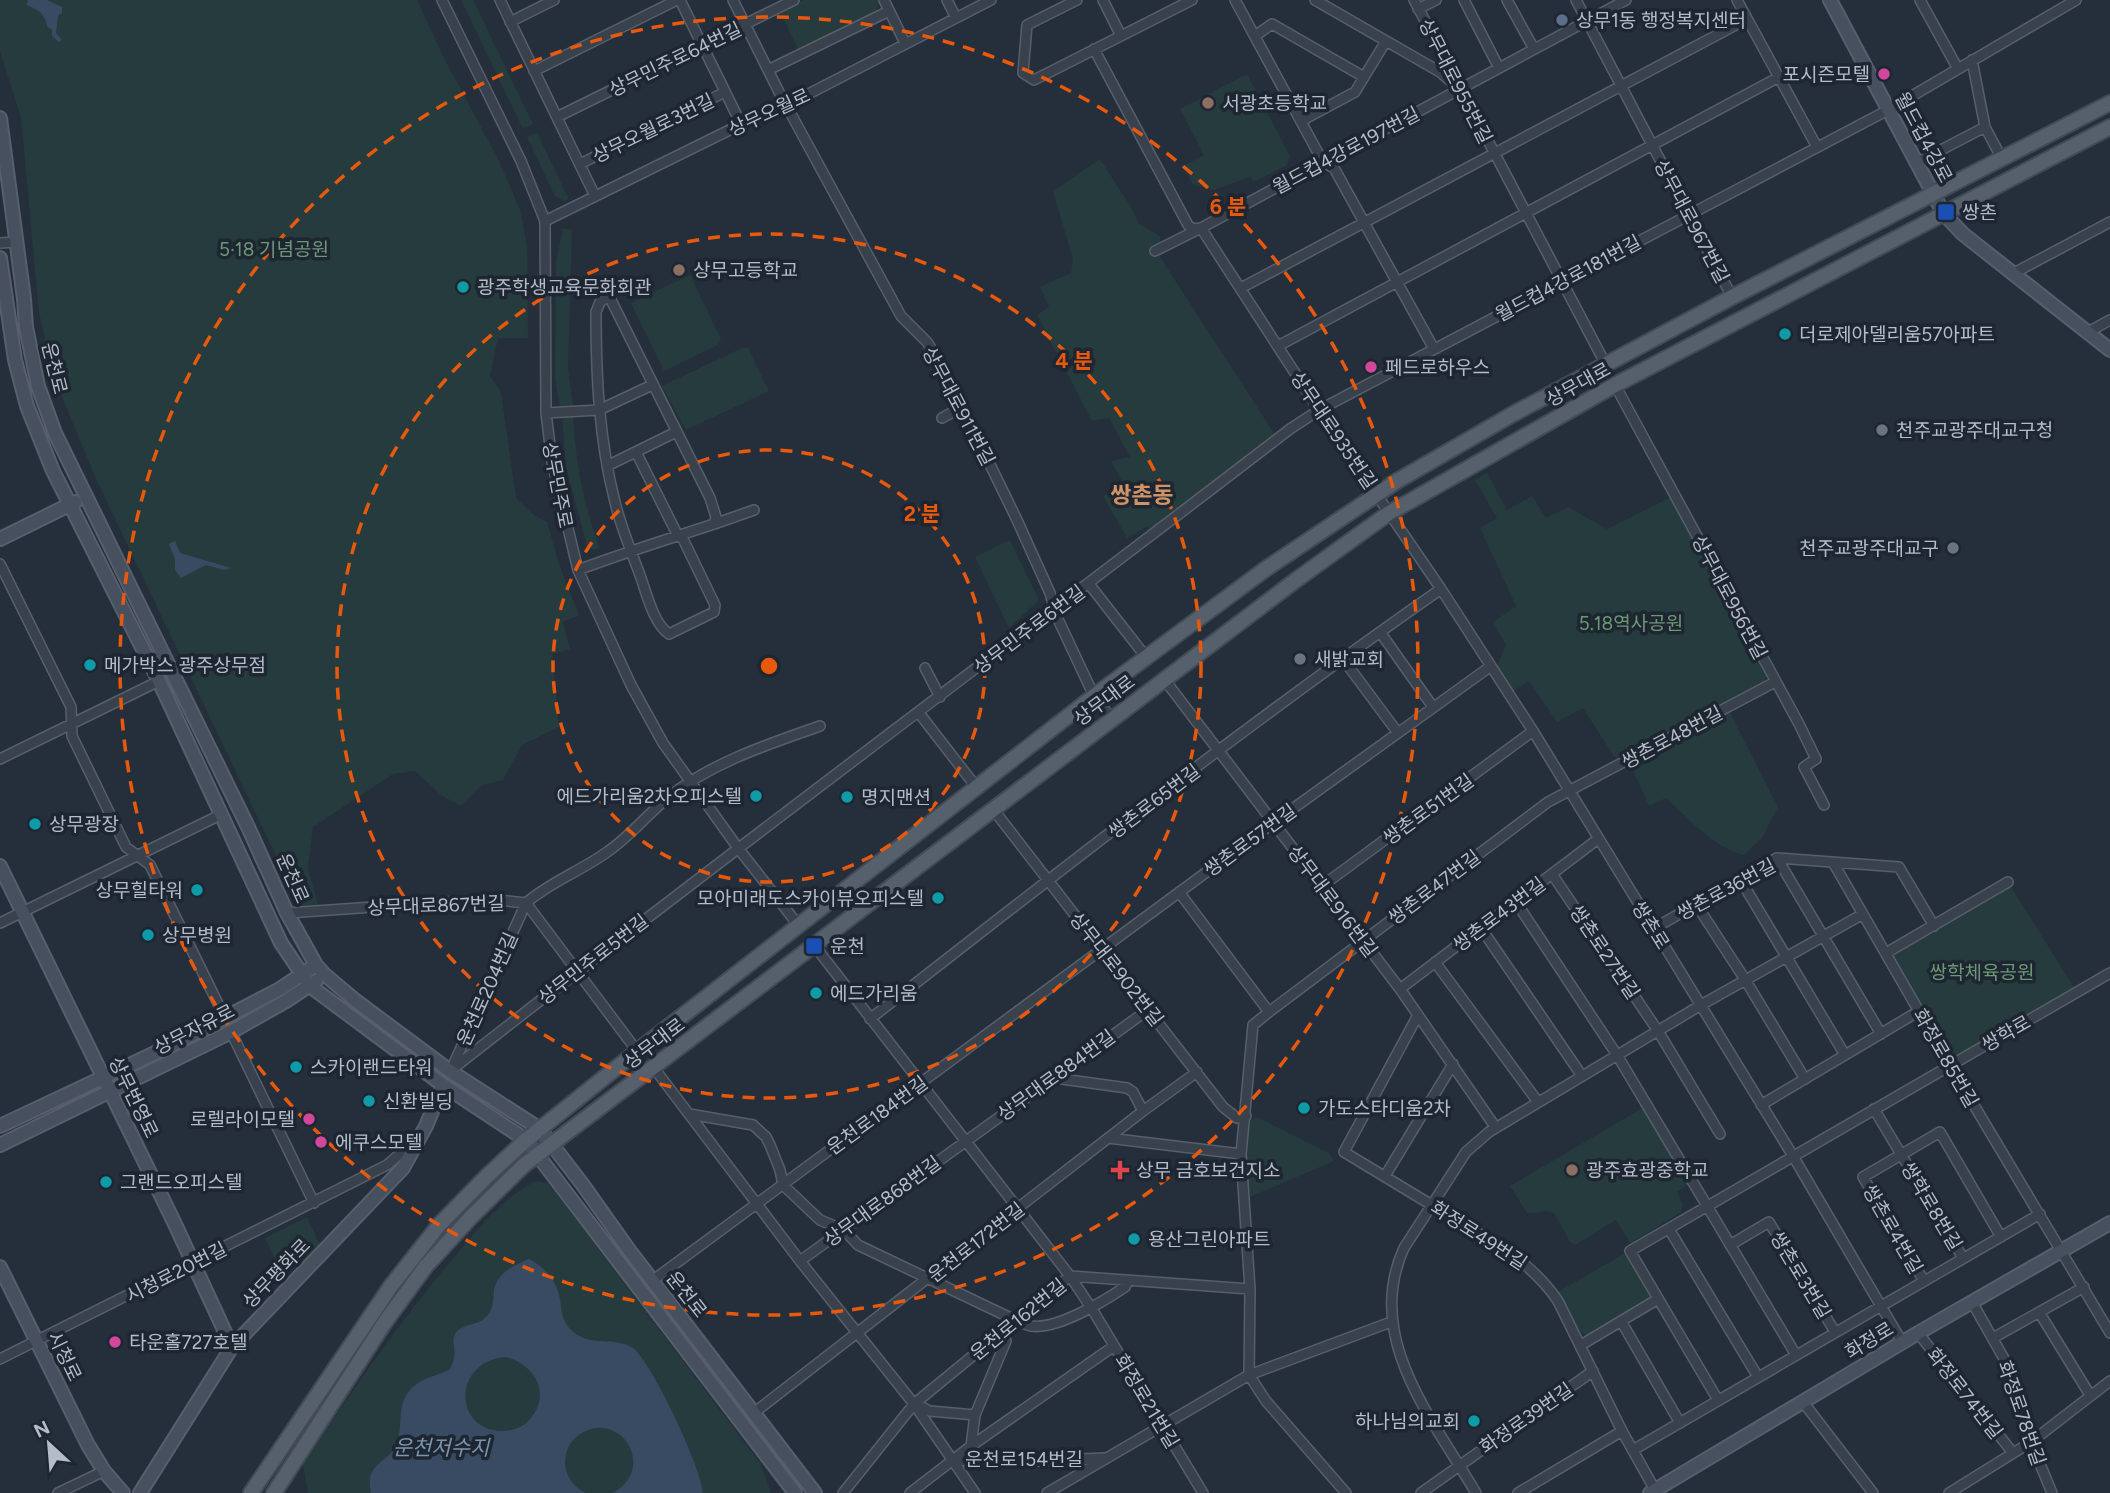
<svg xmlns="http://www.w3.org/2000/svg" width="2110" height="1493" font-family="Figtree,'Noto Sans KR',sans-serif">
  <rect width="100%" height="100%" fill="#252f3c"/>
  <path fill="#263b3d" d="M 0,0 L 417,0 L 445,60 L 497,157 L 521,212 L 527,247 L 528,338 L 498,338 L 490,376 L 501,392 L 516,498 L 534,515 L 547,522 L 559,564 L 579,615 L 563,622 L 570,649 L 552,654 L 559,727 L 522,745 L 503,780 L 482,785 L 461,806 L 441,795 L 415,771 L 393,774 L 313,827 L 308,868 L 318,905 L 300,906 L 97,481 L 54,378 L 39,313 L 21,118 L 0,51 Z
    M 461,0 L 473,0 L 533,124 L 523,129 Z
    M 803,0 L 879,0 L 880,2 L 877,10 L 798,49 L 780,11 Z
    M 1247,74 L 1290,156 L 1287,165 L 1254,182 L 1250,177 L 1214,190 L 1193,185 L 1183,166 L 1204,155 L 1180,109 Z
    M 537,133 L 569,199 L 565,201 L 555,196 L 527,137 Z
    M 1100,159 L 1132,209 L 1139,224 L 1160,236 L 1160,257 L 1275,435 L 1151,530 L 1148,526 L 1127,538 L 1103,496 L 1124,484 L 1111,461 L 1130,457 L 1109,418 L 1092,421 L 1037,315 L 1049,307 L 1040,287 L 1071,273 L 1073,259 L 1053,191 Z
    M 563,228 L 572,230 L 568,369 L 573,406 L 560,407 L 555,376 L 556,262 Z
    M 690,275 L 721,339 L 718,345 L 664,371 L 631,303 Z
    M 742,348 L 748,348 L 769,391 L 686,430 L 662,386 Z
    M 573,416 C 576,462 583,505 600,548 L 594,550 L 587,546 L 566,467 L 562,417 Z
    M 1487,473 L 1507,510 L 1532,496 L 1546,518 L 1568,507 L 1607,529 L 1673,496 L 1767,676 L 1763,683 L 1725,703 L 1778,807 L 1762,838 L 1744,855 C 1713,847 1689,819 1666,798 L 1649,806 L 1630,763 L 1655,749 L 1650,741 L 1615,758 L 1583,708 L 1557,722 L 1529,681 L 1513,691 L 1497,666 L 1506,645 L 1493,622 L 1516,606 L 1480,528 L 1497,518 L 1475,480 Z
    M 1010,540 L 1039,600 L 1009,628 L 975,557 Z
    M 2008,882 L 2077,992 L 1950,1065 L 1886,953 Z
    M 1644,1107 L 1689,1184 L 1677,1192 L 1683,1205 L 1680,1213 L 1630,1243 L 1616,1220 L 1575,1245 L 1570,1242 L 1555,1214 C 1545,1208 1537,1215 1527,1213 L 1510,1186 Z
    M 1257,1117 L 1330,1154 L 1334,1161 L 1250,1197 L 1245,1158 L 1250,1120 Z
    M 536,1181 L 547,1183 L 557,1194 L 760,1463 L 770,1489 L 770,1493 L 308,1493 L 303,1464 C 350,1394 397,1325 451,1261 C 476,1231 500,1199 536,1181 Z
    M 307,1217 L 320,1245 L 283,1275 L 265,1238 Z
    M 1627,1252 L 1653,1296 L 1651,1301 L 1589,1336 L 1579,1332 L 1558,1292 Z"/>
  <path fill="#394b63" fill-rule="evenodd" d="M 28,0 L 47,0 L 62,7 L 62,13 L 58,16 L 56,33 L 62,40 L 59,42 L 52,36 L 52,30 L 47,26 C 45,13 38,10 27,5 Z
    M 175,541 L 180,553 L 231,568 L 224,570 L 206,565 L 181,578 L 175,570 L 175,559 L 169,544 Z
    M 529,1259 C 545,1267 557,1281 560,1299 C 562,1311 561,1319 570,1329 C 591,1350 614,1334 634,1349 C 652,1363 702,1469 703,1493 L 613,1493 C 659,1467 618,1407 579,1435 C 570,1441 565,1451 565,1463 C 566,1477 573,1486 585,1493 L 371,1493 C 364,1462 388,1465 397,1443 C 404,1424 395,1402 414,1386 C 423,1378 438,1375 449,1370 C 460,1353 450,1344 455,1334 C 462,1323 479,1326 487,1316 C 494,1308 493,1299 494,1290 C 497,1273 514,1265 529,1259 ZM 505,1357 C 533,1363 552,1392 531,1418 C 525,1426 514,1431 503,1431 C 453,1431 452,1362 505,1357 Z"/>
  <g fill="none" stroke-linecap="round" stroke-linejoin="round">
    <g stroke="#565f6a" stroke-width="12">
      <path id="street" d="M 442,0 L 521,161 L 545,221 L 546,413 L 552,462 L 578,570 L 631,685 L 663,743 L 738,848 L 799,926
        M 500,0 L 595,196
        M 680,0 L 741,124
        M 733,0 L 779,92 L 901,316 L 927,342 L 941,364 L 1017,520 L 1050,593 L 1056,615 L 1094,696 L 1111,718
        M 884,0 L 905,43
        M 947,0 L 956,18
        M 1077,0 L 1027,25 L 1023,73 L 1034,80 L 1192,0
        M 1103,0 L 1121,36
        M 1235,0 L 1323,162 L 1334,168 L 1434,349
        M 1315,0 L 1440,72 L 1456,86
        M 1414,0 L 1606,365
        M 1464,0 L 1499,68
        M 1507,0 L 1534,49
        M 1576,0 L 1732,297
        M 1737,0 L 1817,147
        M 1920,0 L 1958,69
        M 1418,9 L 1436,0
        M 510,22 L 554,0
        M 1255,36 L 1272,24 L 1364,77
        M 1094,49 L 1188,225 L 1193,229 L 1201,228 L 1319,410 L 1441,589 L 1533,731 L 1793,1156 L 1902,1342
        M 1972,60 L 1985,127 L 2002,159
        M 768,70 L 889,11
        M 534,71 L 677,0
        M 557,117 L 794,0
        M 1301,121 L 1355,92 L 1386,41
        M 1916,163 L 1985,127
        M 580,164 L 725,92
        M 545,221 L 774,108 L 787,105 L 991,0
        M 0,243 L 17,242
        M 1155,251 L 1201,228 L 1626,0
        M 2014,273 L 2110,222
        M 1241,288 L 1747,19
        M 2088,332 L 2110,320
        M 1278,346 L 1779,77
        M 1615,385 L 1799,724 L 1816,759 L 1804,767 L 1824,805
        M 546,413 L 599,410 L 652,385
        M 942,418 L 962,407
        M 607,466 L 676,432
        M 714,524 L 754,510
        M 0,564 L 71,707 L 72,736 L 126,847 L 150,865 L 225,1018
        M 578,570 C 623,553 668,539 714,524 L 716,517 L 710,498 L 609,296 L 600,302 L 596,312 C 596,376 599,440 615,502 C 621,528 632,553 641,578 C 647,595 654,624 669,634 L 714,612 L 715,605 L 683,539 L 678,536 L 636,452
        M 1089,584 L 1146,657
        M 1380,632 L 1433,707
        M 1343,659 L 1398,733
        M 925,668 L 940,697
        M 1164,679 L 1400,989 L 1496,1128
        M 919,713 L 977,788
        M 0,759 L 159,681
        M 993,809 L 1223,1107 L 1237,1118 L 1246,1116
        M 1777,858 L 1881,1034
        M 1834,864 L 1950,1065 L 2110,1333
        M 1552,874 L 1658,1031 L 1720,1134
        M 1740,879 L 1845,1055
        M 1322,886 L 1533,731
        M 1179,892 L 1269,1012 L 1548,802 L 1775,682
        M 1516,902 L 1617,1055 L 1796,1355
        M 1696,904 L 1746,981 L 1805,1079
        M 287,913 L 488,899 L 526,903 L 637,1051
        M 0,923 L 220,815
        M 1481,928 L 1582,1076
        M 1653,929 L 1777,858 L 1899,867 L 1934,926
        M 814,945 L 1070,1276 L 1092,1309 L 1203,1493
        M 1886,953 L 2008,882
        M 1435,962 L 1538,1102
        M 1400,989 L 1598,839
        M 1269,1012 L 1253,1025 L 1241,1154 L 1250,1289 L 1249,1375 L 1266,1401 L 1346,1493
        M 1418,1015 L 1344,1152 L 1506,1250 C 1527,1265 1544,1280 1558,1301 L 1622,1431 L 1655,1490
        M 870,1019 C 1058,872 1246,725 1441,589
        M 231,1032 L 314,1203
        M 654,1068 L 800,1261 L 914,1404 L 975,1493
        M 451,1070 L 526,903 C 550,882 581,871 607,852 C 631,836 648,813 670,796 C 713,762 769,744 820,726
        M 450,1071 C 727,853 1011,644 1290,429 L 1319,410 L 1888,110 L 2076,0
        M 1058,1074 L 1062,1079 L 1127,1088 L 1133,1092 L 1143,1111
        M 1761,1105 L 1919,1011
        M 1874,1109 L 1963,1258
        M 689,1114 L 753,1125 L 766,1137 L 770,1145 L 780,1170 L 783,1185 L 820,1220 L 844,1230 L 858,1245 L 1015,1320 C 1020,1322 1026,1325 1031,1326 C 1057,1330 1104,1301 1125,1287 L 1128,1281
        M 1108,1138 L 1241,1154
        M 1385,1176 L 1453,1064
        M 1669,1229 L 1758,1377
        M 1730,1245 L 1769,1222 L 1835,1332
        M 800,1261 L 1149,1009
        M 652,1281 L 1273,823 L 1491,666
        M 1924,1281 L 1863,1177 L 1940,1132 L 2001,1237
        M 1972,1302 L 2007,1364 L 2031,1442 L 2052,1493
        M 2039,1312 L 2090,1395
        M 1621,1321 L 1680,1423
        M 1918,1333 L 2013,1453
        M 1993,1338 L 2084,1287
        M 1581,1345 L 1658,1299
        M 0,1359 L 387,1165 L 414,1142
        M 1718,1400 L 1630,1251 L 2110,973
        M 1803,1402 L 1873,1493
        M 916,1404 L 930,1411 L 975,1415
        M 755,1412 L 1143,1111 L 1197,1072
        M 971,1446 L 975,1415 L 1006,1341 L 1003,1331
        M 1633,1450 L 2040,1214
        M 953,1460 L 1012,1462 L 1105,1458
        M 58,1493 L 104,1471
        M 843,1493 L 914,1404 L 1070,1276 L 1250,1289
        M 910,1493 L 971,1446 L 1114,1346
        M 1047,1493 L 1249,1375 L 1391,1322
        M 1421,1493 L 1593,1371
        M 1476,1493 C 1433,1419 1363,1338 1404,1248 L 1466,1152 L 1489,1132 L 1701,1005 L 1863,914
        M 1518,1493 L 1622,1431
        M 1949,1493 L 2031,1442 L 2110,1381"/>
    </g>
    <g stroke="#565f6a" stroke-width="16">
      <path id="secondary" d="M 1830,0 L 1944,214 L 1963,234 L 2110,350
        M 0,118 L 24,299 L 26,327 L 38,386 L 55,433 L 248,827 L 287,913 L 316,965 L 324,974 L 356,1001 L 450,1071 L 540,1129 L 583,1185 L 629,1250 L 815,1493
        M 0,258 L 15,360 L 27,406 L 53,471 L 159,681 L 281,943 L 310,986 L 443,1085 L 526,1140 L 795,1493
        M 0,539 L 75,502
        M 0,866 L 174,1222 L 232,1347
        M 0,1126 L 172,1045 L 280,989 L 316,965
        M 0,1145 L 231,1032 L 286,1001 L 316,981
        M 0,1267 L 88,1445 L 104,1471 L 123,1493
        M 140,1493 L 232,1347 L 403,1168 L 426,1126 L 443,1085
        M 1650,1493 L 1918,1333 L 2110,1223"/>
    </g>
    <g stroke="#414a55" stroke-width="18">
      <path id="primary" d="M 251,1493 L 391,1286 L 440,1224 L 487,1176 L 526,1140 L 650,1041 L 1094,696 L 1267,568 L 1397,481 L 1513,414 L 1732,297 L 2110,103
        M 274,1493 L 385,1322 L 426,1266 L 471,1217 L 524,1165 L 1296,580 L 1389,513 L 1615,385 L 2110,127"/>
    </g>
    <use href="#street" stroke="#38414c" stroke-width="9"/>
    <use href="#secondary" stroke="#47505f" stroke-width="12"/>
    <use href="#primary" stroke="#56606c" stroke-width="14"/>
  </g>
  <g fill="none" stroke="#e8590c" stroke-width="3.5" stroke-dasharray="12 9">
    <circle cx="769" cy="666" r="216"/>
    <circle cx="769" cy="666" r="432"/>
    <circle cx="769" cy="666" r="649"/>
  </g>
  <circle fill="#5c6f8a" stroke="#1d2631" stroke-width="2.5" cx="1562" cy="20" r="7"/>
  <g fill="#d1479c" stroke="#1d2631" stroke-width="2.5">
    <circle cx="1884" cy="74" r="7"/>
    <circle cx="1371" cy="367" r="7"/>
    <circle cx="309" cy="1119" r="7"/>
    <circle cx="321" cy="1142" r="7"/>
    <circle cx="115" cy="1342" r="7"/>
  </g>
  <g fill="#8d6e63" stroke="#1d2631" stroke-width="2.5">
    <circle cx="1208" cy="103" r="7"/>
    <circle cx="679" cy="270" r="7"/>
    <circle cx="1572" cy="1170" r="7"/>
  </g>
  <g fill="#1a4fb4" stroke="#1d2631" stroke-width="2.5">
    <rect x="1937" y="203" width="18" height="18" rx="3.5"/>
    <rect x="805" y="937" width="18" height="18" rx="3.5"/>
  </g>
  <g fill="#0f9aa8" stroke="#1d2631" stroke-width="2.5">
    <circle cx="463" cy="287" r="7"/>
    <circle cx="1785" cy="334" r="7"/>
    <circle cx="90" cy="665" r="7"/>
    <circle cx="756" cy="796" r="7"/>
    <circle cx="847" cy="797" r="7"/>
    <circle cx="35" cy="824" r="7"/>
    <circle cx="197" cy="890" r="7"/>
    <circle cx="938" cy="898" r="7"/>
    <circle cx="148" cy="935" r="7"/>
    <circle cx="816" cy="993" r="7"/>
    <circle cx="296" cy="1067" r="7"/>
    <circle cx="369" cy="1101" r="7"/>
    <circle cx="1304" cy="1108" r="7"/>
    <circle cx="106" cy="1182" r="7"/>
    <circle cx="1134" cy="1239" r="7"/>
    <circle cx="1474" cy="1421" r="7"/>
  </g>
  <g fill="#6b7280" stroke="#1d2631" stroke-width="2.5">
    <circle cx="1882" cy="430" r="7"/>
    <circle cx="1953" cy="548" r="7"/>
    <circle cx="1300" cy="659" r="7"/>
  </g>
  <path fill="#e0444e" stroke="#1d2631" stroke-width="2.5" d="M1116.5 1159.5h7v7h7v7h-7v7h-7v-7h-7v-7h7z"/>
  <g text-anchor="middle" stroke-width="7" stroke-linejoin="round" paint-order="stroke">
    <g font-size="19" fill="#b4bcc8" stroke="#1d2631" text-anchor="start">
      <text x="1576" y="27">상무1동 행정복지센터</text>
      <text x="1870" y="81" text-anchor="end">포시즌모텔</text>
      <text x="1222" y="110">서광초등학교</text>
      <text x="1962" y="219">쌍촌</text>
      <text x="693" y="277">상무고등학교</text>
      <text x="477" y="294">광주학생교육문화회관</text>
      <text x="1799" y="341">더로제아델리움57아파트</text>
      <text x="1385" y="374">페드로하우스</text>
      <text x="1896" y="437">천주교광주대교구청</text>
      <text x="1939" y="555" text-anchor="end">천주교광주대교구</text>
      <text x="1314" y="666">새밝교회</text>
      <text x="104" y="672">메가박스 광주상무점</text>
      <text x="742" y="803" text-anchor="end">에드가리움2차오피스텔</text>
      <text x="861" y="804">명지맨션</text>
      <text x="49" y="831">상무광장</text>
      <text x="183" y="897" text-anchor="end">상무힐타워</text>
      <text x="924" y="905" text-anchor="end">모아미래도스카이뷰오피스텔</text>
      <text x="162" y="942">상무병원</text>
      <text x="830" y="953">운천</text>
      <text x="830" y="1000">에드가리움</text>
      <text x="310" y="1074">스카이랜드타워</text>
      <text x="383" y="1108">신환빌딩</text>
      <text x="1318" y="1115">가도스타디움2차</text>
      <text x="295" y="1126" text-anchor="end">로렐라이모텔</text>
      <text x="335" y="1149">에쿠스모텔</text>
      <text x="1136" y="1177">상무 금호보건지소</text>
      <text x="1586" y="1177">광주효광중학교</text>
      <text x="120" y="1189">그랜드오피스텔</text>
      <text x="1148" y="1246">용산그린아파트</text>
      <text x="129" y="1349">타운홀727호텔</text>
      <text x="1460" y="1428" text-anchor="end">하나님의교회</text>
    </g>
    <g font-size="19" fill="#b4bcc8" stroke="#1d2631">
      <text transform="translate(675 59) rotate(-26)" y="7">상무민주로64번길</text>
      <text transform="translate(1456 81) rotate(63)" y="7">상무대로955번길</text>
      <text transform="translate(769 112) rotate(-25)" y="7">상무오월로</text>
      <text transform="translate(653 128) rotate(-26)" y="7">상무오월로3번길</text>
      <text transform="translate(1924 137) rotate(62)" y="7">월드컵4강로</text>
      <text transform="translate(1346 150) rotate(-28)" y="7">월드컵4강로197번길</text>
      <text transform="translate(1692 221) rotate(62)" y="7">상무대로967번길</text>
      <text transform="translate(1568 278) rotate(-28)" y="7">월드컵4강로181번길</text>
      <text transform="translate(55 368) rotate(76)" y="7">운천로</text>
      <text transform="translate(1578 384) rotate(-29)" y="7">상무대로</text>
      <text transform="translate(959 406) rotate(62)" y="7">상무대로911번길</text>
      <text transform="translate(1334 430) rotate(56)" y="7">상무대로935번길</text>
      <text transform="translate(558 485) rotate(79)" y="7">상무민주로</text>
      <text transform="translate(1730 597) rotate(62)" y="7">상무대로956번길</text>
      <text transform="translate(1029 629) rotate(-37)" y="7">상무민주로6번길</text>
      <text transform="translate(1104 700) rotate(-37)" y="7">상무대로</text>
      <text transform="translate(1672 737) rotate(-28)" y="7">쌍촌로48번길</text>
      <text transform="translate(1154 801) rotate(-37)" y="7">쌍촌로65번길</text>
      <text transform="translate(1428 809) rotate(-36)" y="7">쌍촌로51번길</text>
      <text transform="translate(1250 840) rotate(-36)" y="7">쌍촌로57번길</text>
      <text transform="translate(293 878) rotate(66)" y="7">운천로</text>
      <text transform="translate(1434 887) rotate(-37)" y="7">쌍촌로47번길</text>
      <text transform="translate(1726 889) rotate(-28)" y="7">쌍촌로36번길</text>
      <text transform="translate(1333 901) rotate(53)" y="7">상무대로916번길</text>
      <text transform="translate(436 905) rotate(-2)" y="7">상무대로867번길</text>
      <text transform="translate(1499 914) rotate(-37)" y="7">쌍촌로43번길</text>
      <text transform="translate(1651 925) rotate(58)" y="7">쌍촌로</text>
      <text transform="translate(1605 952) rotate(56)" y="7">쌍촌로27번길</text>
      <text transform="translate(593 959) rotate(-38)" y="7">상무민주로5번길</text>
      <text transform="translate(1117 969) rotate(52)" y="7">상무대로902번길</text>
      <text transform="translate(487 989) rotate(-66)" y="7">운천로204번길</text>
      <text transform="translate(194 1029) rotate(-27)" y="7">상무자유로</text>
      <text transform="translate(2006 1033) rotate(-30)" y="7">쌍학로</text>
      <text transform="translate(654 1043) rotate(-37)" y="7">상무대로</text>
      <text transform="translate(1946 1058) rotate(60)" y="7">화정로85번길</text>
      <text transform="translate(1056 1075) rotate(-36)" y="7">상무대로884번길</text>
      <text transform="translate(134 1097) rotate(64)" y="7">상무번영로</text>
      <text transform="translate(877 1115) rotate(-36)" y="7">운천로184번길</text>
      <text transform="translate(882 1201) rotate(-36)" y="7">상무대로868번길</text>
      <text transform="translate(1932 1206) rotate(59)" y="7">쌍학로8번길</text>
      <text transform="translate(1893 1229) rotate(60)" y="7">쌍촌로4번길</text>
      <text transform="translate(1479 1235) rotate(33)" y="7">화정로49번길</text>
      <text transform="translate(976 1242) rotate(-38)" y="7">운천로172번길</text>
      <text transform="translate(176 1272) rotate(-27)" y="7">시청로20번길</text>
      <text transform="translate(276 1273) rotate(-46)" y="7">상무평화로</text>
      <text transform="translate(1801 1275) rotate(59)" y="7">쌍촌로3번길</text>
      <text transform="translate(687 1294) rotate(52)" y="7">운천로</text>
      <text transform="translate(1018 1319) rotate(-39)" y="7">운천로162번길</text>
      <text transform="translate(1869 1340) rotate(-31)" y="7">화정로</text>
      <text transform="translate(65 1356) rotate(64)" y="7">시청로</text>
      <text transform="translate(1965 1393) rotate(52)" y="7">화정로74번길</text>
      <text transform="translate(1147 1401) rotate(59)" y="7">화정로21번길</text>
      <text transform="translate(2022 1413) rotate(71)" y="7">화정로78번길</text>
      <text transform="translate(1526 1418) rotate(-35)" y="7">화정로39번길</text>
      <text x="1024" y="1466">운천로154번길</text>
    </g>
    <g font-size="19" fill="#6c9875" stroke="#1d2631">
      <text x="274" y="256">5·18 기념공원</text>
      <text x="1631" y="630">5.18역사공원</text>
      <text x="1982" y="979">쌍학체육공원</text>
    </g>
    <g font-size="21" font-style="italic" fill="#7c93ae" stroke="#1d2631">
      <text x="441" y="1455">운천저수지</text>
    </g>
    <g font-size="23" font-weight="bold" fill="#d09366" stroke="#1d2631">
      <text x="1142" y="503">쌍촌동</text>
    </g>
  </g>
  <circle cx="769" cy="666" r="10" fill="#e8590c" stroke="#1d2631" stroke-width="3.5"/>
  <g font-size="21" text-anchor="middle" font-weight="bold" fill="#e8590c" stroke="#1d2631" stroke-width="7" stroke-linejoin="round" paint-order="stroke">
    <text x="1228" y="214">6 분</text>
    <text x="1074" y="368">4 분</text>
    <text x="922" y="521">2 분</text>
  </g>
  <g transform="translate(49 1444) rotate(334)" stroke="#1d2631" stroke-width="5" paint-order="stroke">
  <path d="M0-5L12 26L0 18L-12 26Z" fill="#b4bcc8"/>
  <text y="-10" font-size="19" font-weight="bold" text-anchor="middle" fill="#b4bcc8">N</text>
  </g>
</svg>
